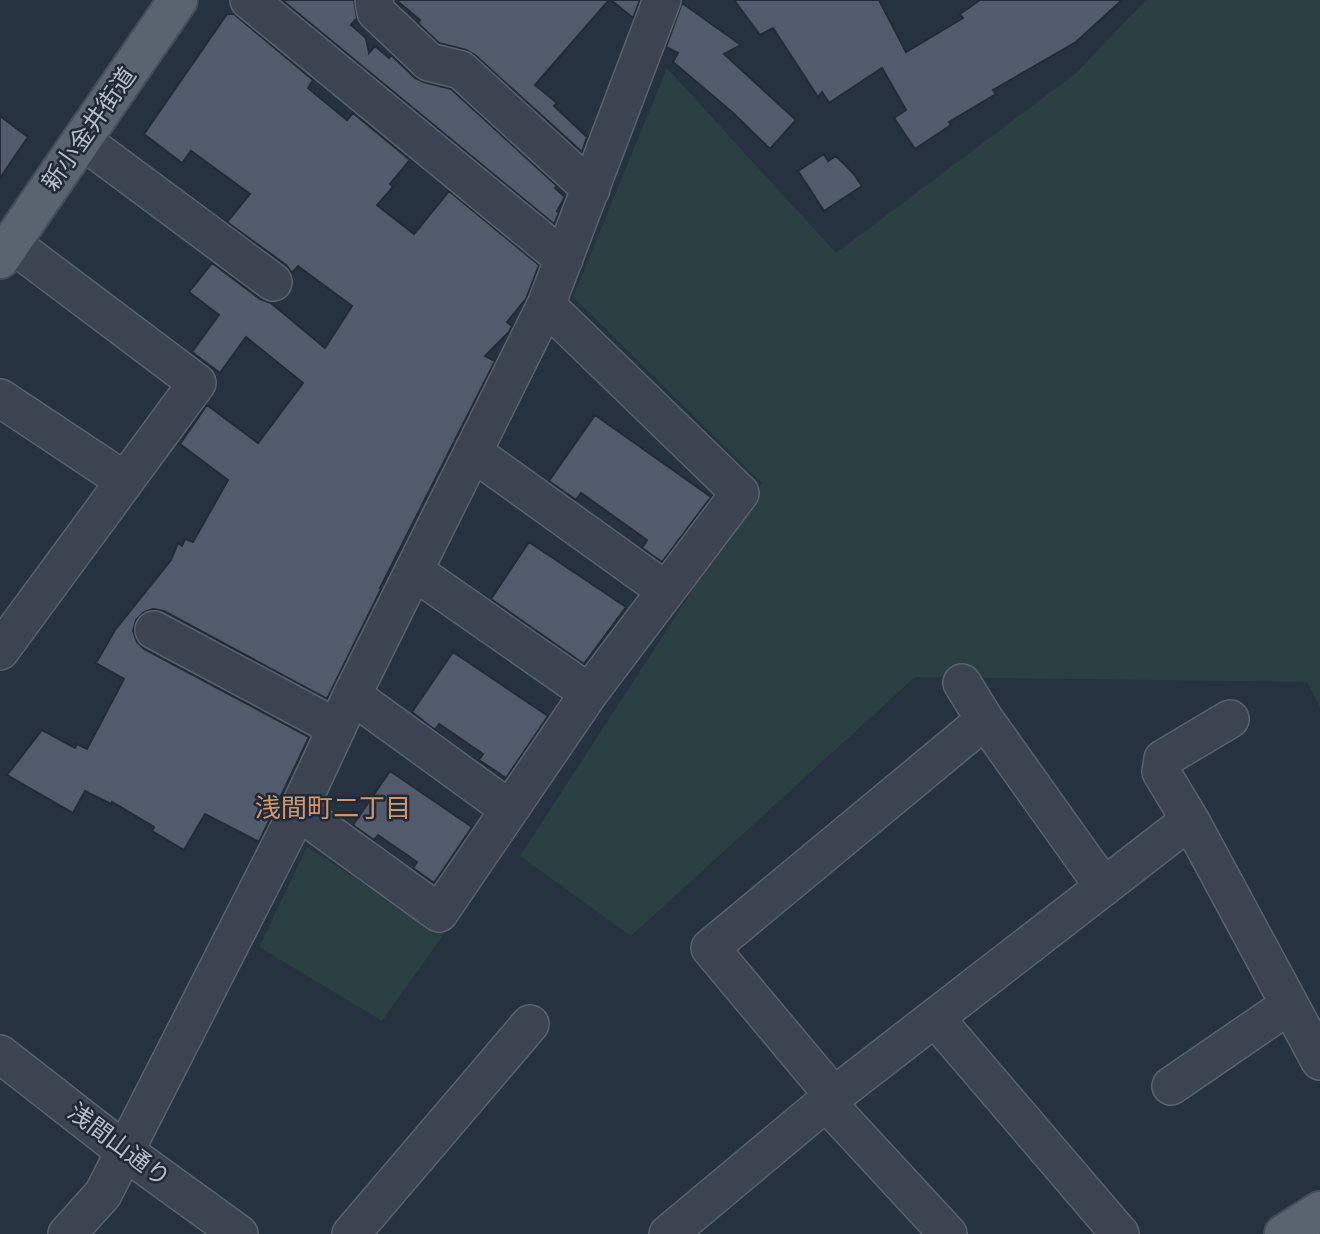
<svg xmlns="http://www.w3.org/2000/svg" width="1320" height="1234" font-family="'Fira Sans Condensed','Noto Sans JP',sans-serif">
  <rect width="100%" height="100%" fill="#273240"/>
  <path fill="#293f41" d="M 1146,0 L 1320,0 L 1320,707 L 1307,682 L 915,677 L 631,936 L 520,856 L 762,483 L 573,297 L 667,68 L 836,253 L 1076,73 Z
    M 307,847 L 444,934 L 382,1021 L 259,947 Z"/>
  <path fill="#515b6b" stroke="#222b37" stroke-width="2" d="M 282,0 L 354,0 L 357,18 L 351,25 L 366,38 L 369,53 L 375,46 L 389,58 L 391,55 L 415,78 L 424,82 L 451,89 L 557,186 L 555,188 L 565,197 L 557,211 L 559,213 L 554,224 Z
    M 396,0 L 609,0 L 535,85 L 557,103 L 554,106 L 587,137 L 582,152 L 475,55 L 466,50 L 439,43 L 418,23 L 420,20 Z
    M 611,0 L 640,0 L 633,18 Z
    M 734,0 L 879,0 L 906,52 L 963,18 L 960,14 L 980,0 L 1122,0 L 1076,42 L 993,90 L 996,94 L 949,122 L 951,125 L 915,149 L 894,118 L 906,110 L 882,68 L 829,103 L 822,92 L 818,97 L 773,28 L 760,35 Z
    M 682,3 L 741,45 L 724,54 L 796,120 L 770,149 L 732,112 L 673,62 L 678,53 L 666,47 Z
    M 227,14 L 234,14 L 313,80 L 308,88 L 347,120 L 353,113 L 410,160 L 390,184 L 393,187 L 377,205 L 414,234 L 449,191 L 539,265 L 526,299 L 507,322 L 512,326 L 509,332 L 485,356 L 495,361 L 380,588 L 381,589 L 327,699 L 164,611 L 153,609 L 144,612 L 136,620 L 133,631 L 137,642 L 144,649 L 309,737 L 259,842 L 205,814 L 184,850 L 152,831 L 154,827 L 112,802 L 111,804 L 85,791 L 73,813 L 7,775 L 42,730 L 75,748 L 77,744 L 87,749 L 124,679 L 96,663 L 115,630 L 171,560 L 178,543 L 182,546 L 185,539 L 193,542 L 228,480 L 180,444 L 207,405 L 258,443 L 303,383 L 246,337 L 220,373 L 192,352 L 219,315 L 189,292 L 212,263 L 260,299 L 271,303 L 325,348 L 352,306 L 298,266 L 292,273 L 286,265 L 227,222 L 250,194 L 191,151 L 182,163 L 144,134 Z
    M 0,116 L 28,137 L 0,178 Z
    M 824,154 L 828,161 L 836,156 L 853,173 L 862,186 L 824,211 L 798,171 Z
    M 595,415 L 711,497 L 662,562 L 642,548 L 647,540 L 581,493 L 576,500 L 549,481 Z
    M 529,542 L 626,607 L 584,664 L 491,599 Z
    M 453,652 L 548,716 L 506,778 L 479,760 L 483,754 L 439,724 L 435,730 L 412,712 Z
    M 390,771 L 472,827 L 434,883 L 413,868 L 417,862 L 378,835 L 374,840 L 353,825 Z"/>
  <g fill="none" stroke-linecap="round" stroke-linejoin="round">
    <g stroke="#59626d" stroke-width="40">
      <path id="minor" d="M 249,0 L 564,259
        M 374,0 L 376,12 L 429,62 L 461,70 L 591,189
        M 82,140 L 273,282
        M 0,398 L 125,481
        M 474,453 L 665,590
        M 414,571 L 589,693
        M 154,630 L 337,728
        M 0,651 L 197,383 L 11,243
        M 962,683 L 985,720 L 1104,887
        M 352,695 L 509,809
        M 1230,719 L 1163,759 L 1161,772 L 1190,820 L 1320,1061
        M 298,811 L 439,913 L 589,693 L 740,493 L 546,305
        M 936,1019 L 1120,1234
        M 0,1054 L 123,1150 L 239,1234
        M 1171,1086 L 1289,1005
        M 834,1096 L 710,948 L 985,720
        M 826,1102 L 948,1234
        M 67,1234 L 103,1194 L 298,811 L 352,695 L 546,305 L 662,0
        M 351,1234 L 530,1024
        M 668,1234 L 826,1102 L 1190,820"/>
    </g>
    <g stroke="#454d59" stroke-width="42">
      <path id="major" d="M 0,259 L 178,0
        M 1284,1234 L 1320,1211"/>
    </g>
    <use href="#minor" stroke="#3b4450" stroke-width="37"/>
    <use href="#major" stroke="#5a6370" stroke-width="38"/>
  </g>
  <g text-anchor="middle" stroke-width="5" stroke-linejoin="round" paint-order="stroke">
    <g font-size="24" fill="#b8bfca" stroke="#202935">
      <text transform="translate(89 129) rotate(-55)" y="8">新小金井街道</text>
      <text transform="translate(119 1145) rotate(37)" y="8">浅間山通り</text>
    </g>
    <g font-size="26" fill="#d0976d" stroke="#202935">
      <text x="333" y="817">浅間町二丁目</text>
    </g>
  </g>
</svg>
